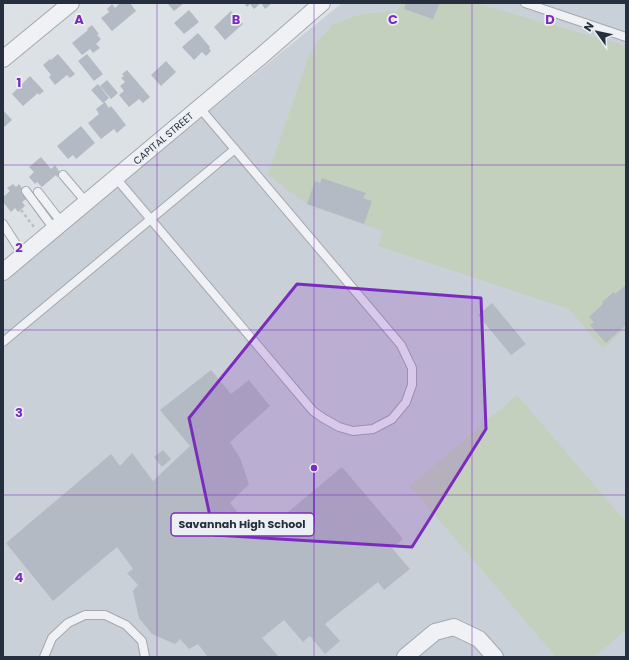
<svg xmlns="http://www.w3.org/2000/svg" width="629" height="660" font-family="Poppins,sans-serif">
  <rect width="100%" height="100%" fill="#dce1e6"/>
  <path fill="#cad0d8" d="M 342,3 L 626,3 L 626,657 L 3,657 L 3,279 Z"/>
  <path fill="#c3d0be" d="M 401,3 L 475,3 L 626,46 L 626,328 L 603,349 L 569,309 L 378,246 L 383,231 L 308,205 L 268,175 L 309,55 L 319,40 L 333,24 L 362,14 L 397,11 Z
    M 517,395 L 626,522 L 626,630 L 594,657 L 556,657 L 410,486 Z"/>
  <path fill="#b4bac3" d="M 120,3 L 130,3 L 136,11 L 112,31 L 101,18 L 109,12 L 107,9 L 112,4 L 115,8 Z
    M 167,3 L 184,3 L 174,11 Z
    M 244,3 L 272,3 L 265,9 L 261,3 L 254,9 L 250,4 L 247,7 Z
    M 406,3 L 440,3 L 433,19 L 404,9 Z
    M 189,10 L 199,22 L 184,34 L 174,23 Z
    M 231,11 L 243,24 L 225,40 L 214,27 Z
    M 92,25 L 99,34 L 97,35 L 101,39 L 96,44 L 100,48 L 93,53 L 90,49 L 82,55 L 72,43 L 88,30 L 87,29 Z
    M 198,33 L 210,47 L 209,48 L 211,51 L 206,56 L 202,52 L 194,60 L 182,47 Z
    M 58,54 L 75,74 L 70,78 L 67,75 L 55,85 L 49,77 L 51,75 L 43,65 L 50,59 L 51,60 Z
    M 87,54 L 103,74 L 94,81 L 78,61 Z
    M 166,61 L 176,72 L 161,86 L 151,75 Z
    M 127,70 L 150,97 L 143,103 L 139,99 L 129,107 L 119,95 L 124,91 L 120,86 L 125,82 L 121,78 L 124,76 L 122,74 Z
    M 30,76 L 44,91 L 39,95 L 38,93 L 23,106 L 12,94 Z
    M 107,80 L 118,93 L 111,99 L 100,86 Z
    M 98,84 L 109,98 L 103,103 L 91,90 Z
    M 105,102 L 109,108 L 111,106 L 126,125 L 117,133 L 114,129 L 101,139 L 88,123 L 99,114 L 96,109 Z
    M 3,110 L 12,120 L 3,128 Z
    M 81,126 L 95,143 L 76,159 L 73,155 L 68,159 L 57,146 Z
    M 41,157 L 51,169 L 55,165 L 61,174 L 57,177 L 56,175 L 42,187 L 37,182 L 35,184 L 29,177 L 34,172 L 29,167 Z
    M 322,178 L 366,193 L 363,198 L 372,201 L 364,224 L 307,204 L 315,181 L 320,183 Z
    M 13,184 L 16,187 L 19,184 L 29,197 L 22,202 L 25,206 L 18,212 L 15,208 L 11,212 L 3,202 L 3,197 L 10,191 L 7,188 Z
    M 626,285 L 626,325 L 606,343 L 590,325 L 594,322 L 589,317 L 603,304 L 602,302 L 614,292 L 615,294 Z
    M 492,303 L 526,344 L 511,355 L 478,315 Z
    M 211,370 L 231,394 L 249,380 L 270,406 L 230,442 L 240,458 L 249,484 L 230,503 L 258,537 L 342,467 L 403,539 L 392,548 L 410,569 L 384,590 L 378,582 L 325,624 L 340,641 L 325,654 L 310,636 L 303,642 L 284,620 L 262,638 L 279,657 L 208,657 L 198,644 L 189,649 L 180,639 L 175,644 L 152,634 L 139,618 L 133,591 L 138,585 L 127,573 L 133,569 L 117,547 L 53,601 L 6,543 L 111,454 L 120,466 L 132,453 L 153,481 L 190,446 L 160,410 Z
    M 163,450 L 171,459 L 162,467 L 154,457 Z"/>
  <g fill="none" stroke-linecap="round" stroke-linejoin="round">
    <g stroke="#a2a8b0" stroke-width="10">
      <path id="service" d="M 525,3 L 626,37
        M 63,175 L 86,202
        M 115,177 L 313,411 L 323,418 L 339,427 L 353,431 L 373,429 L 392,419 L 406,402 L 412,385 L 412,368 L 401,345 L 199,107
        M 26,191 L 54,229
        M 38,192 L 62,223
        M 3,224 L 23,255
        M 3,342 L 235,149
        M 44,657 L 52,638 L 68,623 L 85,615 L 105,615 L 126,625 L 142,641 L 145,657"/>
    </g>
    <g stroke="#a2a8b0" stroke-width="18">
      <path id="minor" d="M 3,59 L 71,3
        M 3,272 L 260,57 L 322,3
        M 405,657 L 435,632 L 454,627 L 479,639 L 495,657"/>
    </g>
    <path stroke="#bbbfc5" stroke-width="2.5" stroke-dasharray="3 3" stroke-linecap="butt" d="M 21,210 L 34,227"/>
    <use href="#service" stroke="#eff1f5" stroke-width="8"/>
    <use href="#minor" stroke="#eff1f5" stroke-width="16"/>
  </g>
  <path fill="#7b2cbf" fill-opacity="0.2" stroke="#7b2cbf" stroke-width="3" stroke-linejoin="round" d="M 297,284 L 481,298 L 486,429 L 412,547 L 214,535 L 189,418 Z"/>
  <path fill="none" stroke="#7b2cbf" stroke-width="1" stroke-opacity="0.55" d="M 157,3 L 157,657M 314,3 L 314,657M 472,3 L 472,657M 3,165 L 626,165M 3,330 L 626,330M 3,495 L 626,495"/>
  <g text-anchor="middle" stroke-width="3.5" stroke-linejoin="round" paint-order="stroke">
    <g font-size="10" fill="#262f3d" stroke="#ecf0f4">
      <text transform="translate(163 138) rotate(-40)" y="4">CAPITAL STREET</text>
    </g>
  </g>
  <g font-size="13" text-anchor="middle" font-weight="bold" fill="#7b2cbf" stroke="#ecf0f4" stroke-width="3.5" stroke-linejoin="round" paint-order="stroke">
    <text x="79" y="24">A</text>
    <text x="236" y="24">B</text>
    <text x="393" y="24">C</text>
    <text x="550" y="24">D</text>
    <text x="19" y="87">1</text>
    <text x="19" y="252">2</text>
    <text x="19" y="417">3</text>
    <text x="19" y="582">4</text>
  </g>
  <path fill="none" stroke="#7b2cbf" stroke-width="1.5" d="M314 468L314 525"/>
  <circle fill="#7b2cbf" stroke="#ecf0f4" stroke-width="1.5" cx="314" cy="468" r="4"/>
  <rect fill="#ecf0f4" stroke="#7b2cbf" stroke-width="1.5" x="171" y="513" width="143" height="23" rx="4"/>
  <g font-size="11" text-anchor="middle" font-weight="bold" fill="#262f3d">
    <text x="242" y="528">Savannah High School</text>
  </g>
  <rect width="629" height="660" fill="none" stroke="#262f3d" stroke-width="8"/>
  <g transform="translate(597 32) rotate(303)" stroke="#ecf0f4" stroke-width="3" paint-order="stroke">
  <path d="M0-3L7 15L0 10L-7 15Z" fill="#262f3d"/>
  <text y="-6" font-size="11" font-weight="bold" text-anchor="middle" fill="#262f3d">N</text>
  </g>
</svg>
